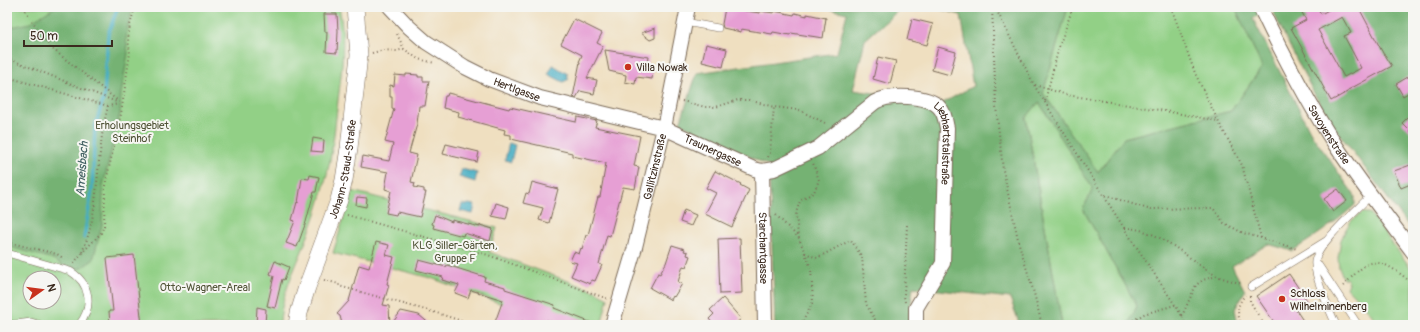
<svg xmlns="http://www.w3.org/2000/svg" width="1420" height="332" font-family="Pangolin,sans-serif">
  <rect width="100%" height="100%" fill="#f6f6f2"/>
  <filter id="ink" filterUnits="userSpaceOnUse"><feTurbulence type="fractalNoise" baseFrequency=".025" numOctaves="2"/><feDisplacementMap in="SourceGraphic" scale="8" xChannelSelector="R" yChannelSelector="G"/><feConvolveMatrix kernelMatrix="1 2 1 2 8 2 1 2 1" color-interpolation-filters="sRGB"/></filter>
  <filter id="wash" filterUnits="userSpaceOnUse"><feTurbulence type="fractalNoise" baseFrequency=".012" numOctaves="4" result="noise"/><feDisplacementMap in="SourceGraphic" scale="16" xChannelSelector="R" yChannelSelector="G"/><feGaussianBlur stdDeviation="0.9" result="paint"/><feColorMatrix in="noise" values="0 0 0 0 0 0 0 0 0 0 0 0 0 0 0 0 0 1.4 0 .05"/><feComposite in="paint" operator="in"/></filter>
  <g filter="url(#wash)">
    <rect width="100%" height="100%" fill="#efdfc0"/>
    <path fill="#92d086" stroke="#667d52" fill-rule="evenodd" d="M 7,7 L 339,7 C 346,37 342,70 338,100 C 336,118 334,137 331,155 C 326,181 319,208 309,233 C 298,264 281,292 280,325 L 7,325 ZM 30,278 L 54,278 L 54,302 L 30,302 Z
      M 1068,7 L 1235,7 L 1262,67 L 1231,111 L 1124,138 L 1098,172 L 1043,93 Z
      M 1039,102 L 1093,189 L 1083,209 L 1137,306 L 1128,325 L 1062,325 L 1026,117 Z
      M 352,191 L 497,228 L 489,252 L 595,291 L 608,298 L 601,325 L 560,325 L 431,278 L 333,253 Z
      M 1363,212 L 1365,213 L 1370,213 L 1374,219 L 1413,271 L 1413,325 L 1379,325 L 1369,311 L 1347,288 L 1349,283 L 1346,278 L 1344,280 L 1339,268 L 1338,258 L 1341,240 L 1346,229 L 1351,221 Z"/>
    <path fill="#75b273" stroke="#586e48" d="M 55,7 L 133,7 L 128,25 L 126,39 L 128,53 L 121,94 L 120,113 L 103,186 L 102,225 L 93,260 L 81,268 L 71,271 L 53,259 L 7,246 L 7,28 L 30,23 Z
      M 820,7 L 902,7 L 865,40 L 853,90 L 943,103 L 973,86 L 961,15 L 931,7 L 1068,7 L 1043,93 L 1098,172 L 1124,138 L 1231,111 L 1262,67 L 1235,7 L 1267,7 L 1253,19 L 1312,135 L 1355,196 L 1355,205 C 1335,223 1315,237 1292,251 L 1268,244 L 1232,266 L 1245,291 L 1235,309 L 1238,325 L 1128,325 L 1137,306 L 1083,209 L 1093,189 L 1039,102 L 1026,118 L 1062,325 L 1020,325 L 1010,298 L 913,287 L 908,325 L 775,325 L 769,166 L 680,123 L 697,73 L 837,53 L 847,13 Z
      M 1271,7 L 1413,7 L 1413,232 L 1335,128 L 1316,97 L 1291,49 Z"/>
    <path fill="#44adc3" stroke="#406c70" d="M 553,65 L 568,74 L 567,75 L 569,79 L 563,82 L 548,74 Z
      M 509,143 L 515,145 L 511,162 L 505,160 Z
      M 462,169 L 477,173 L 475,182 L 459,177 Z
      M 462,204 L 467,205 L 468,204 L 475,205 L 473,214 L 460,211 Z"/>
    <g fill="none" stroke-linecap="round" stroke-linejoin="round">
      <path stroke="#44adc3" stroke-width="3.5" d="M 84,238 L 92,189 L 95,127 L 104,97 L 108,34 L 118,7"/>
    </g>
    <g id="blocks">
      <path fill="#e69fd4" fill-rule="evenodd" d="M 1299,7 L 1317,7 L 1321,14 L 1334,7 L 1360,7 L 1359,8 L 1384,55 L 1385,55 L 1392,66 L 1348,90 L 1349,91 L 1331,101 L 1291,28 L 1306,20 ZM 1342,17 L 1351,33 L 1344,36 L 1361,68 L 1344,77 L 1318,30 Z
        M 725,8 L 760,13 L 760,11 L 774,13 L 774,11 L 794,15 L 795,13 L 807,16 L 807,14 L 826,18 L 823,38 L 791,33 L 790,35 L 773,32 L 772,34 L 741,29 L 741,32 L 723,28 L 722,24 Z
        M 324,14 L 337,14 L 338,31 L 337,53 L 326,52 L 327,32 L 325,32 Z
        M 574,19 L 602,33 L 597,43 L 603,46 L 587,78 L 597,80 L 594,94 L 580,91 L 576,98 L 573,97 L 580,62 L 579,62 L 582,55 L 561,44 Z
        M 912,19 L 933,24 L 927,45 L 907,40 Z
        M 655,28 L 655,38 L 650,40 L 641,33 Z
        M 706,44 L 727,49 L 723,67 L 702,62 Z
        M 938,47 L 956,52 L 950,75 L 932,70 Z
        M 605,50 L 649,57 L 647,69 L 653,70 L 652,79 L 636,77 L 635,84 L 625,82 L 626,75 L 609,71 Z
        M 878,57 L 896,61 L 890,84 L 873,79 Z
        M 406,74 L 418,75 L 418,77 L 423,77 L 423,81 L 429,81 L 425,106 L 419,106 L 417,124 L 409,153 L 417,155 L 411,182 L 415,183 L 414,187 L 424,189 L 424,192 L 426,192 L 420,217 L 397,212 L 396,215 L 386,213 L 391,191 L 385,189 L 388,172 L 361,167 L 363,156 L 389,161 L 393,144 L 385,142 L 394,109 L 392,108 L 392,97 L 390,97 L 390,85 L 394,86 L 395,75 L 406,76 Z
        M 1413,74 L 1413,90 L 1403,96 L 1396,84 Z
        M 448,93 L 509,109 L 510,107 L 576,122 L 577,117 L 597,121 L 595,127 L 640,136 L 634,166 L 639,167 L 635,189 L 623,187 L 610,236 L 607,235 L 599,264 L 602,265 L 595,281 L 592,280 L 590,284 L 571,276 L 577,263 L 570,261 L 574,252 L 579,254 L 581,248 L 582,249 L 586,235 L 588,235 L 598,197 L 600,197 L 606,163 L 572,156 L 572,153 L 511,139 L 511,135 L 504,134 L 505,130 L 458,117 L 459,112 L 443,108 L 445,96 L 447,96 Z
        M 1413,112 L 1413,134 L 1402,123 Z
        M 313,138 L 324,140 L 323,152 L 311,151 Z
        M 446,144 L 479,152 L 477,162 L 443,154 Z
        M 1413,164 L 1413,183 L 1401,188 L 1394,171 Z
        M 715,171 L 741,184 L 740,185 L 749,190 L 732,227 L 705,214 L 716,193 L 706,188 Z
        M 310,175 L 319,177 L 316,192 L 314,192 L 306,222 L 297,247 L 286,243 L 295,221 L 292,220 L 297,202 L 298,203 L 302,178 L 309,179 Z
        M 532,182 L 558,189 L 549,223 L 539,220 L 543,208 L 523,203 L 526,193 L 529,194 Z
        M 1338,189 L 1347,201 L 1333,212 L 1324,199 Z
        M 357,197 L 367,198 L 366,207 L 356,205 Z
        M 496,203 L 509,207 L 506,219 L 492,216 Z
        M 684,210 L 696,215 L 691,226 L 680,222 Z
        M 435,215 L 452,222 L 452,220 L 480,227 L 480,225 L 493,229 L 490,241 L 464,233 L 463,236 L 433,228 L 434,225 L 432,224 Z
        M 740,238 L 742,293 L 720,294 L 718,239 Z
        M 376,242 L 389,245 L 386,255 L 394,257 L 387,284 L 389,285 L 383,305 L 389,306 L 390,325 L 355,325 L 354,323 L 342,324 L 340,316 L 337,314 L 349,301 L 359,265 L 369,268 Z
        M 672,245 L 685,249 L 684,251 L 688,252 L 687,255 L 690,256 L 686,267 L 683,266 L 678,282 L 682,284 L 674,297 L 673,296 L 671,300 L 650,288 L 658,273 L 660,274 L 666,263 Z
        M 134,255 L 142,325 L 110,325 L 109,311 L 113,311 L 107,258 Z
        M 419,260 L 446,267 L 447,265 L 485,277 L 484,281 L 505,287 L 505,289 L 555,305 L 554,308 L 597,325 L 560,325 L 547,320 L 546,325 L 533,325 L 522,321 L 520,325 L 503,325 L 495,322 L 503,300 L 471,290 L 468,298 L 455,293 L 459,285 L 442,280 L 443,277 L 416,270 Z
        M 275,261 L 289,267 L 284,280 L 282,279 L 275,308 L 267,306 L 274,276 L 270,274 Z
        M 1289,274 L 1308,302 L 1296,310 L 1306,325 L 1276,325 L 1256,296 Z
        M 723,298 L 741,319 L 734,325 L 714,325 L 709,319 L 714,314 L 710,310 Z
        M 257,307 L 266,309 L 265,325 L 256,325 Z
        M 401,311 L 419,315 L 431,325 L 391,325 Z"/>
    </g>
  </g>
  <g filter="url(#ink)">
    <use href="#blocks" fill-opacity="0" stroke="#7a6957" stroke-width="1"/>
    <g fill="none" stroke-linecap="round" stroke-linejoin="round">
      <g stroke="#7a6957" stroke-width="8">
        <path id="service" d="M 685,22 L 718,28
          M 7,253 L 70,271 C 90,283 94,306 79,325
          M 1317,263 L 1358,325
          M 1251,287 L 1326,241
          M 9,325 L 31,322 L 41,325
          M 1336,325 C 1330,311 1313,275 1315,261 C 1319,242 1357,210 1371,195"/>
      </g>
      <g stroke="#7a6957" stroke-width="16">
        <g id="minor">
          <path id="s1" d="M 390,7 L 409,27 L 426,42 L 465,67 L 489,79 L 540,98 L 664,128 L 754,169 L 762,171 L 774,169 L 818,148 L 875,102 C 889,94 928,95 939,107 C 945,113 945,120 947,128 L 943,263 L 916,308 L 916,325"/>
          <path id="s2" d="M 1260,7 C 1283,55 1307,102 1336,146 C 1360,182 1387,217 1413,252"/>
          <path id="s3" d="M 762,171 L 765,325"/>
          <path id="s4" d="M 612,325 L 635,247 L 664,128 L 688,7"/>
        </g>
      </g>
      <g stroke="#7a6957" stroke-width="18">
        <g id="tertiary">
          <path id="s5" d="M 297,325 L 299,313 L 307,287 L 339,200 L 344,180 L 349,148 L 359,55 L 355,7"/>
        </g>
      </g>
      <path stroke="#7a6957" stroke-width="2" stroke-dasharray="1 3" stroke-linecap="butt" d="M 23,7 L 50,47 L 122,104
        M 992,7 L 996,106 L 1003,170 L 1019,244 L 1034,293 L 1042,325
        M 994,7 L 996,9 L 1034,85 L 1124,228 L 1175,305 L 1182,316 L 1185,325
        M 1171,7 L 1195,73 L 1218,121 L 1242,165 L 1261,238 L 1297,249
        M 397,34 L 404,49
        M 372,53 L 383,50 L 397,51 L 404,49 L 418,59 L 435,63
        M 7,58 L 119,103
        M 7,77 L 108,106 L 119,104
        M 1035,85 L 1067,95 L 1165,111 L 1218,121
        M 682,101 L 705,107 L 716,107 L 738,100 L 749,100 L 774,107 L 799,110 L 827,124
        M 1045,101 L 1059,47 L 1073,7
        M 768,157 L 770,153 L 774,107
        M 1105,195 L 1148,209 L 1213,208 L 1224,223 L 1243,233 L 1261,238
        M 347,215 L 488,255 L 608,299
        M 776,215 L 797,236
        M 1125,228 C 1161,229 1186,258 1215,275 C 1223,279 1234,281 1242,284
        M 7,242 L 57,254 L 63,258
        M 82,252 C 97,219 96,181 101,145 C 102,132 105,119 108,106
        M 805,253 L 817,258 L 851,240 L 862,257 L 866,304 L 878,325
        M 74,263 L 81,254 L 101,233 L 104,226 L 105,186 L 121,114 L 130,53 L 128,39 L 130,25 L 135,7
        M 324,280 L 339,284 L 339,286 L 440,314 L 474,325
        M 1343,286 C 1350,279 1358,270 1366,265 C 1381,256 1402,275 1413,284
        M 1250,296 L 1250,301 L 1264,325
        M 905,302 L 904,296 L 907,225
        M 1182,316 L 1196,285 L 1203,280 L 1216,276
        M 801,325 L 813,302 L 811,268 L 798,236 L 796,213 L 800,201 L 814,192 L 819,180 L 813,163
        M 899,325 L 903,322
        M 1123,325 L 1127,321 L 1132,321 L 1144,314 L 1175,305
        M 1241,325 C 1237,311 1236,307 1245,295"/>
      <use href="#service" stroke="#fff" stroke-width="7"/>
      <use href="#minor" stroke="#fff" stroke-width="14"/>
      <use href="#tertiary" stroke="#fff" stroke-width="17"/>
    </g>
  </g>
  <g fill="#c8321e" stroke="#f6f6f2" stroke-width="1.5">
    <circle cx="628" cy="67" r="4"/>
    <circle cx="1282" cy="299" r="4"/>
  </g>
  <g text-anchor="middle" stroke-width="4" stroke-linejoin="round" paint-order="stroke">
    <g font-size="11" fill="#3b2a1e" stroke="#f6f6f2" text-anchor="start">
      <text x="636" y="71">Villa Nowak</text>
      <text x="1290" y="297">Schloss<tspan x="1290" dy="13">Wilhelminenberg</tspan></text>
    </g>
    <g font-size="11" fill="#3b2a1e" stroke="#f6f6f2">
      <text dy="4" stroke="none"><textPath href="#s1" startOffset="153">Hertlgasse</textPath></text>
      <text dy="4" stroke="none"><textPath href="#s2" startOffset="145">Savoyenstraße</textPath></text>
      <text dy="4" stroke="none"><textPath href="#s1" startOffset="651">Liebhartstalstraße</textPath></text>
      <text dy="4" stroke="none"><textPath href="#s1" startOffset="359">Traunergasse</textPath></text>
      <text dy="4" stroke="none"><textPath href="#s4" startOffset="164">Gallitzinstraße</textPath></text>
      <text dy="4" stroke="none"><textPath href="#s5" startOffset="163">Johann-Staud-Straße</textPath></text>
      <text dy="4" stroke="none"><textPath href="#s3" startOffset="77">Starchantgasse</textPath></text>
    </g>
    <g font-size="11" fill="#515438" stroke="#f6f6f2">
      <text x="132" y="129">Erholungsgebiet<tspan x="132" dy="13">Steinhof</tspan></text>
      <text x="455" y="249">KLG Siller-Gärten,<tspan x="455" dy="13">Gruppe F</tspan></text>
      <text x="205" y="291">Otto-Wagner-Areal</text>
    </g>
    <g font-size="12" font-style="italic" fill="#3f5e60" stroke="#f6f6f2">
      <text transform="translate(82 169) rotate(-86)" y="4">Ameisbach</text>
    </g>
  </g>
  <rect width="1420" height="332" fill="none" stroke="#f6f6f2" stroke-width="24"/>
  <g transform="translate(42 290) rotate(76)"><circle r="19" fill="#f6f6f2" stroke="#aba49d"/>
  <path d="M0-3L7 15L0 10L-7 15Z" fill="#c8321e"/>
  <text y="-6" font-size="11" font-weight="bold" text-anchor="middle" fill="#3b2a1e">N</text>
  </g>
  <path d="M24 40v6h88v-6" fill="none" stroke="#3b2a1e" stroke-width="2"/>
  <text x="30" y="40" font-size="12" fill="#3b2a1e" stroke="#f6f6f2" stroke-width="3" paint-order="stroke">50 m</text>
</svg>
